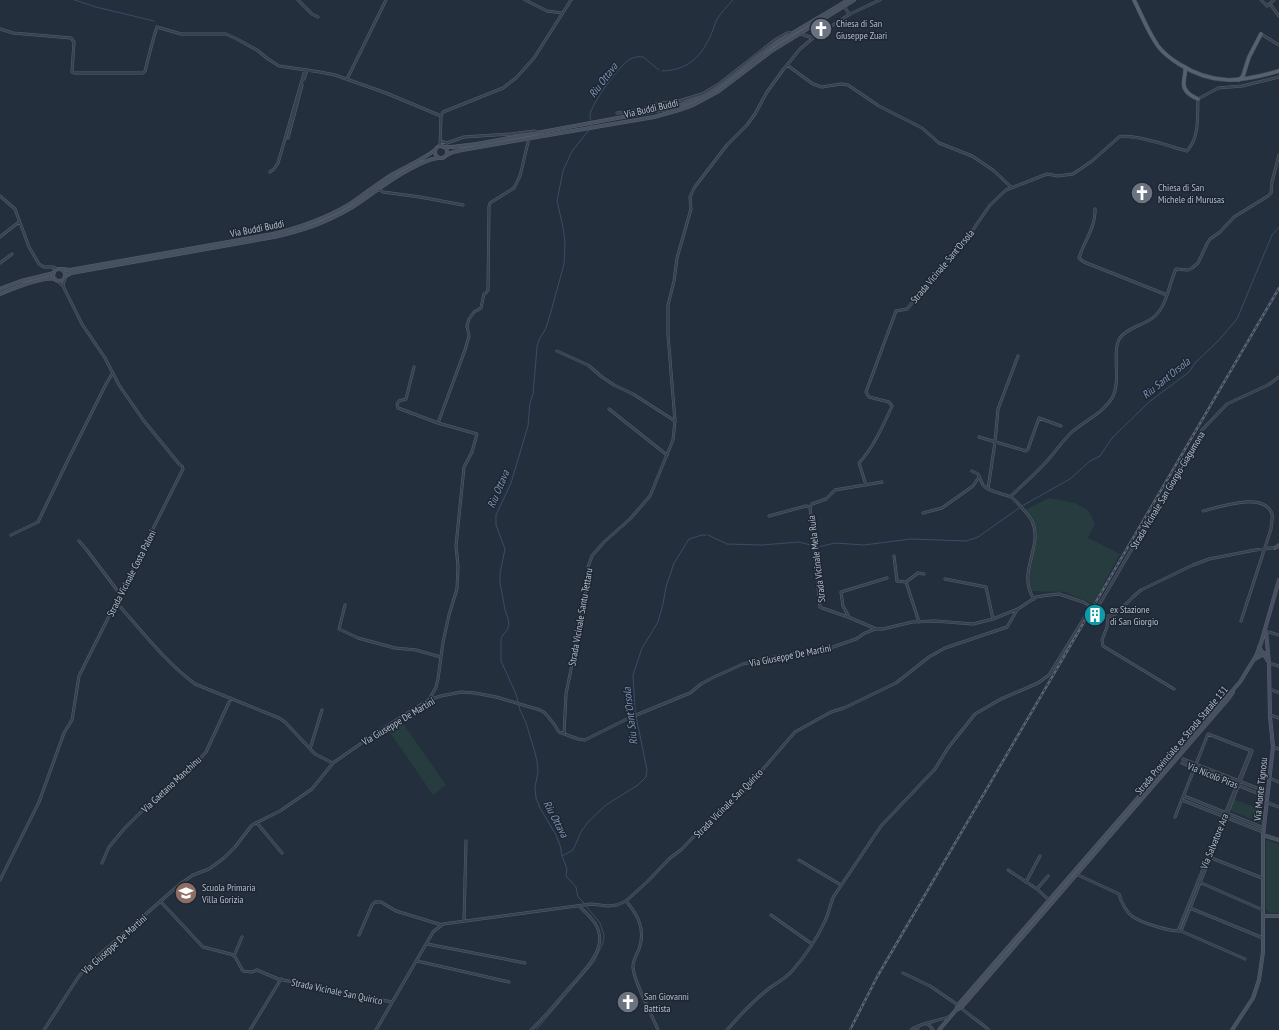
<svg xmlns="http://www.w3.org/2000/svg" width="1279" height="1030" font-family="'PT Sans Narrow',sans-serif">
  <rect width="100%" height="100%" fill="#242f3e"/>
  <path fill="#263c3f" d="M 1049,498 L 1075,503 L 1089,511 L 1095,524 L 1088,538 L 1120,554 L 1093,604 L 1065,592 L 1030,591 L 1029,586 L 1031,556 L 1037,532 L 1025,510 Z
    M 400,719 L 446,785 L 433,795 L 387,728 Z
    M 1233,799 L 1266,811 L 1264,824 L 1229,810 Z
    M 1266,840 L 1279,844 L 1279,913 L 1270,913 L 1266,909 Z"/>
  <g fill="none" stroke-linecap="round" stroke-linejoin="round">
    <path stroke="#394c67" stroke-width="1" d="M 75,0 L 96,7 L 154,21
      M 662,71 C 687,70 699,59 710,37 C 713,31 714,25 717,19 C 722,12 727,6 733,0
      M 591,126 C 591,121 589,116 591,111 C 596,98 615,72 625,63 C 630,58 636,56 643,57 L 659,70
      M 1022,506 L 1070,479 L 1090,461 L 1100,456 L 1112,438 L 1149,402 L 1189,372 L 1195,363 L 1218,341 L 1237,319 L 1272,235 L 1279,227
      M 708,535 L 727,544 L 762,545 L 799,542 L 818,547 L 835,543 L 864,545 L 911,539 L 966,541 L 978,537 L 1019,508
      M 562,856 L 573,850 L 582,830 L 589,821 L 606,805 L 638,785 L 646,777 L 647,770 L 635,711 L 633,675 L 642,648 L 658,622 L 663,604 L 666,587 L 674,563 L 689,539 L 702,535 L 706,535
      M 584,903 L 578,897 L 576,887 L 566,876 L 567,869 L 562,856 L 560,845 L 556,835 L 540,808 L 536,798 L 535,787 L 538,772 L 537,761 L 534,749 L 526,723 L 520,710 L 516,694 L 501,661 L 501,639 L 503,635 L 507,630 L 509,625 L 508,618 L 505,610 L 500,582 L 500,573 L 505,549 L 496,525 L 496,515 L 511,483 L 528,426 L 530,403 L 533,394 L 535,371 L 537,347 L 539,340 L 546,328 L 550,315 L 564,264 L 565,242 L 563,227 L 557,201 L 563,171 L 572,151 L 590,129
      M 536,1030 L 594,962 L 603,943 L 604,935 L 600,923 L 586,906"/>
    <g stroke="#565f6c" stroke-width="3">
      <path id="street" d="M 298,0 L 312,14 L 318,17
        M 525,0 L 547,11 L 562,13
        M 1261,0 L 1267,6 L 1274,0
        M 1270,4 L 1279,16
        M 844,6 L 849,14
        M 0,29 L 13,33 L 71,38 L 74,42 L 72,72 L 74,73 L 143,73 L 145,71 C 149,56 152,42 157,27 L 181,34 L 226,34 L 235,38 L 257,50 L 268,59 L 279,66 L 320,72 L 335,75 L 386,93 L 441,116
        M 1261,34 L 1279,45
        M 813,38 L 850,14 L 880,0
        M 787,65 L 813,84 L 822,87 L 841,84 L 848,85 L 879,106 L 922,128 L 939,143 L 972,156 L 993,170 L 1011,187
        M 304,79 L 307,70
        M 347,79 L 386,0
        M 617,113 L 643,109 L 656,104 L 682,100 L 702,94 L 719,84 L 775,40 L 787,33 L 791,33
        M 288,138 L 302,85
        M 440,141 L 447,143 L 464,137 L 511,134 L 534,131 L 537,132
        M 440,146 L 441,116 L 443,112 L 503,88 L 516,78 L 534,58 L 571,0
        M 270,172 L 274,169 L 278,163 L 305,70
        M 378,189 L 383,192 L 420,197 L 463,205
        M 0,196 L 15,209 L 29,247 L 39,264 L 44,267 L 52,267 L 58,269
        M 1095,209 C 1096,227 1084,241 1079,258 L 1084,262 L 1167,295
        M 0,237 L 19,222
        M 0,263 L 12,254
        M 63,286 L 65,278
        M 557,351 L 588,365 L 602,377 L 614,385 L 633,394 L 675,421
        M 414,367 L 406,399 L 399,401 L 397,404 L 398,408 L 438,423 L 477,434 L 472,452 L 464,467 L 456,546 L 458,566 L 457,589 L 449,615 L 443,642 L 438,679 L 436,687 L 429,700
        M 609,409 L 667,455
        M 438,423 L 465,350 L 469,336 L 467,326 L 469,319 L 474,312 L 481,308 L 484,294 L 486,293 L 488,290 L 489,207 L 490,203 L 514,188 L 520,176 L 529,138
        M 979,437 L 1026,451 L 1028,449 L 1039,418 L 1061,426
        M 972,471 L 978,474 C 980,477 981,482 983,485 C 990,493 1003,493 1011,497 C 1015,499 1030,517 1032,521 C 1044,546 1016,573 1034,599
        M 866,485 L 859,463 C 873,448 883,426 892,406 L 889,402 L 869,397 L 866,392 L 896,311 L 907,309 L 938,271 L 966,240 L 990,205 L 1006,190 L 1047,174 L 1058,176 L 1073,174 L 1092,161 L 1119,137 C 1131,133 1172,147 1187,151 C 1200,137 1197,117 1198,99 L 1218,88 L 1242,86 L 1279,77
        M 988,489 L 995,442 L 998,409 L 1018,356
        M 1011,497 L 1012,495 C 1024,484 1036,473 1047,461 C 1056,451 1063,440 1073,431 C 1086,420 1104,412 1112,398 C 1122,381 1111,351 1120,338 C 1129,326 1144,326 1155,316 C 1167,305 1169,284 1176,269 L 1188,270 L 1192,268 L 1198,263 L 1207,244 L 1210,239 L 1220,232 L 1234,217 L 1268,196 L 1271,193 L 1272,182 L 1279,155
        M 1203,511 C 1219,507 1264,491 1272,514 C 1273,518 1271,525 1271,529 L 1241,621
        M 923,513 L 942,508 L 973,486 L 979,477
        M 769,516 L 806,506 L 810,507
        M 11,535 L 38,522 L 69,458 L 106,384 L 112,374
        M 79,541 L 86,549 L 120,594
        M 894,556 L 897,581 L 906,582 L 919,622
        M 945,579 L 986,587 L 993,619
        M 906,582 L 918,573 L 924,574
        M 116,602 C 141,630 165,662 195,684 L 279,718 L 285,722 L 315,754 L 333,763
        M 345,605 L 339,629 L 358,638 L 395,648 L 416,650 L 441,657
        M 1096,610 L 1202,430 L 1227,404 L 1268,385 L 1279,377
        M 1108,616 L 1107,627 L 1102,640 L 1103,646 L 1174,689
        M 849,617 L 843,606 L 841,592 L 887,578
        M 874,628 L 848,617 L 822,608 L 820,607 L 810,507 L 812,504 L 826,499 L 835,490 L 882,482
        M 1265,631 L 1279,635
        M 1269,663 L 1279,666
        M 1270,689 L 1279,693
        M 1270,715 L 1279,718
        M 564,734 L 566,694 L 585,600 L 588,567 L 592,556 L 604,542 L 630,519 L 650,496 L 673,440 L 675,421 L 668,335 L 668,305 L 674,281 L 677,258 L 691,209 L 690,197 L 694,188 L 727,145 L 747,125 L 755,114 L 767,92 L 783,70 L 800,49 L 813,38 L 801,34
        M 1273,747 L 1279,749
        M 310,749 L 322,710
        M 1183,759 L 1267,792
        M 1182,763 L 1267,797
        M 1269,778 L 1279,782
        M 1184,796 L 1264,828
        M 1182,800 L 1263,832
        M 1266,802 L 1279,807
        M 1175,817 L 1208,734 L 1252,751 L 1181,931
        M 257,823 L 282,853
        M 1209,857 L 1262,878
        M 799,860 L 841,885
        M 102,863 L 109,847 L 124,829 L 150,803 L 196,763 L 206,752 L 231,698
        M 1008,870 L 1037,889 L 1049,900
        M 1076,874 L 1119,894 C 1121,902 1127,914 1135,918 C 1143,923 1171,932 1181,931 L 1245,959
        M 0,880 L 39,802 L 64,733 L 72,720 L 79,676 L 183,469 L 182,466 L 180,465 L 144,421 L 119,385 L 105,358 L 82,324 L 63,286 L 58,281
        M 1026,882 L 1040,856
        M 1199,882 L 1263,910
        M 1037,889 L 1048,876
        M 626,901 C 638,915 646,930 639,949 C 637,954 633,961 633,966 C 632,978 653,1017 658,1030
        M 161,902 L 203,947 L 234,955 L 243,971 L 252,972 L 257,970 L 278,979 L 392,1002
        M 1190,908 L 1263,938
        M 771,915 L 812,944
        M 464,921 L 466,841
        M 1178,931 L 1251,750
        M 359,935 L 372,905 L 375,902 L 381,902 L 396,911 L 442,925
        M 427,944 L 525,963
        M 234,956 L 242,937
        M 417,961 L 509,982
        M 903,973 L 930,986 L 958,1005
        M 961,1008 C 970,1016 980,1022 989,1030
        M 927,1024 L 930,1026 L 933,1030
        M 44,1030 L 79,976 L 96,958 L 180,884 L 193,875 L 209,869 L 224,858 L 235,847 L 252,825 L 280,811 L 312,789 L 333,763 L 376,733 L 428,700 L 441,696 L 461,692 L 475,693 L 496,697 L 540,710 L 545,713 L 554,724 L 559,732 L 578,739 L 585,740 L 629,718 L 690,693 L 701,684 L 714,677 L 743,664 L 779,656 L 827,649 L 856,639 L 865,633 L 875,629 L 883,629 L 912,622 L 935,621 L 973,624 L 993,619 L 1018,609 L 1036,597 L 1049,595 L 1059,594 L 1083,602 L 1107,616 L 1112,616 L 1118,612 L 1133,597 L 1141,590 L 1193,565 L 1209,559 L 1255,550 L 1279,547
        M 250,1030 L 281,979
        M 376,1030 L 433,932 L 443,924 L 591,904 L 608,906 L 617,905 L 626,901 L 648,881 L 669,859 L 682,849 L 711,818 L 744,791 L 795,732 L 831,712 L 844,708 L 896,683 L 929,657 L 945,648 L 1007,627 L 1017,610
        M 531,1030 C 545,1017 556,1003 569,988 C 577,979 588,968 594,957 C 598,950 601,941 599,933 C 597,922 587,914 579,906
        M 727,1030 C 740,1015 755,999 771,987 C 779,982 787,977 793,970 C 805,956 817,939 825,921 C 829,913 830,904 834,896 L 881,826 L 935,769 L 948,748 L 975,714 L 1001,699 L 1038,683 L 1049,675 L 1091,607
        M 911,1030 C 920,1022 938,1022 950,1016
        M 917,1030 L 919,1026"/>
    </g>
    <g stroke="#565f6c" stroke-width="4">
      <path id="secondary" d="M435 152a6 6 0 1 1 12 0a6 6 0 1 1-12 0Z
        M 443,147 L 452,147 L 477,144 L 666,109 C 686,104 706,97 722,84 C 738,73 752,59 769,48 C 794,31 821,17 848,0
        M 447,155 L 453,152 L 462,150 L 654,117 L 679,110 L 693,105 L 719,91 L 773,50 L 854,0
        M53 275a6 6 0 1 1 12 0a6 6 0 1 1-12 0Z
        M 62,269 L 70,270 L 273,234 C 302,227 325,219 350,204 C 365,194 378,183 393,174 C 407,166 422,160 435,150
        M 66,276 L 71,273 L 274,237 C 304,230 325,223 351,208 C 371,195 389,180 410,169 C 419,164 428,159 438,158
        M 0,289 L 21,281 L 54,273
        M 0,294 C 12,289 43,276 55,279
        M 1275,548 L 1279,545
        M 1259,647 L 1268,661
        M 1255,659 L 1265,653
        M 1263,835 L 1279,840
        M 1263,916 L 1279,916
        M 956,1010 L 961,1008 L 1229,698 L 1233,692
        M 939,1030 L 956,1010 L 958,1005 L 1136,800 L 1240,682 L 1256,656 L 1261,643 L 1279,580
        M 1232,1030 L 1253,998 L 1259,980 L 1263,952 L 1263,835 L 1273,747 L 1270,717 L 1269,663 L 1266,632"/>
    </g>
    <g stroke="#414a57" stroke-width="4.5">
      <path id="primary" d="M 1134,0 C 1142,16 1148,32 1158,46 C 1164,54 1171,59 1179,64 C 1214,86 1241,82 1279,71
        M 1185,67 C 1186,73 1184,76 1184,81 C 1182,90 1191,96 1198,99
        M 1239,80 L 1243,76 L 1249,57 L 1261,34"/>
    </g>
    <use href="#street" stroke="#38414e" stroke-width="2"/>
    <use href="#secondary" stroke="#465061" stroke-width="3"/>
    <use href="#primary" stroke="#56606e" stroke-width="3.5"/>
    <g stroke="#5a6575" stroke-width="2.5">
      <path id="rail" d="M 850,1030 L 877,977 L 1279,288"/>
    </g>
    <use href="#rail" stroke="#1d2633" stroke-width="1" stroke-dasharray="3" stroke-linecap="butt"/>
  </g>
  <defs>
    <g id="church-disc" transform="scale(1.15)"><circle r="9.5" fill="#6b7280" stroke="#1d2633"/><path d="M-1.2-6h2.4v3.5h3.3v2.4h-3.3V6h-2.4V-.1h-3.3v-2.4h3.3Z" fill="#fff"/></g>
    <g id="building-disc" transform="scale(1.15)"><circle r="9.5" fill="#0f9aa8" stroke="#1d2633"/><path d="M-4-6H4V6H1V3H-1V6H-4ZM-2.5-4.3h1.7v1.8h-1.7ZM.8-4.3h1.7v1.8H.8ZM-2.5-1h1.7V.8h-1.7ZM.8-1h1.7V.8H.8Z" fill="#fff"/></g>
    <g id="school-disc" transform="scale(1.15)"><circle r="9.5" fill="#8d6e63" stroke="#1d2633"/><path d="M0-5L7-2L0 1L-7-2ZM-4 1L0 2.5L4 1V4Q0 6-4 4Z" fill="#fff"/></g>
  </defs>
  <g fill-rule="evenodd">
    <use href="#church-disc" x="821" y="29"/>
    <use href="#church-disc" x="1142" y="193"/>
    <use href="#building-disc" x="1095" y="615"/>
    <use href="#school-disc" x="186" y="893"/>
    <use href="#church-disc" x="628" y="1002"/>
  </g>
  <g text-anchor="middle" stroke-width="3" stroke-linejoin="round" paint-order="stroke">
    <g font-size="10" fill="#b4bcc9" stroke="#1d2633" text-anchor="start">
      <text x="836" y="27">Chiesa di San<tspan x="836" dy="12">Giuseppe Zuari</tspan></text>
      <text x="1158" y="191">Chiesa di San<tspan x="1158" dy="12">Michele di Murusas</tspan></text>
      <text x="1110" y="613">ex Stazione<tspan x="1110" dy="12">di San Giorgio</tspan></text>
      <text x="202" y="891">Scuola Primaria<tspan x="202" dy="12">Villa Gorizia</tspan></text>
      <text x="644" y="1000">San Giovanni<tspan x="644" dy="12">Battista</tspan></text>
    </g>
    <g font-size="10" fill="#b4bcc9" stroke="#1d2633">
      <text transform="translate(651 108) rotate(-13)" y="4">Via Buddi Buddi</text>
      <text transform="translate(257 228) rotate(-11)" y="4">Via Buddi Buddi</text>
      <text transform="translate(942 266) rotate(-50)" y="4">Strada Vicinale Sant'Orsola</text>
      <text transform="translate(1167 490) rotate(-59)" y="4">Strada Vicinale San Giorgio-Giagumona</text>
      <text transform="translate(816 559) rotate(-97)" y="4">Strada Vicinale Mela Ruia</text>
      <text transform="translate(131 573) rotate(-63)" y="4">Strada Vicinale Costa Paloni</text>
      <text transform="translate(580 617) rotate(-80)" y="4">Strada Vicinale Santu Tettaru</text>
      <text transform="translate(790 655) rotate(-11)" y="4">Via Giuseppe De Martini</text>
      <text transform="translate(398 721) rotate(-31)" y="4">Via Giuseppe De Martini</text>
      <text transform="translate(1181 740) rotate(-50)" y="4">Strada Provinciale ex Strada Statale 131</text>
      <text transform="translate(1213 775) rotate(22)" y="4">Via Nicolò Piras</text>
      <text transform="translate(171 784) rotate(-43)" y="4">Via Gaetano Manchinu</text>
      <text transform="translate(1260 789) rotate(-84)" y="4">Via Monte Tignosu</text>
      <text transform="translate(728 803) rotate(-45)" y="4">Strada Vicinale San Quirico</text>
      <text transform="translate(1214 841) rotate(-68)" y="4">Via Salvatore Ara</text>
      <text transform="translate(114 944) rotate(-42)" y="4">Via Giuseppe De Martini</text>
      <text transform="translate(337 991) rotate(12)" y="4">Strada Vicinale San Quirico</text>
    </g>
    <g font-size="11" font-style="italic" fill="#7c92b1" stroke="#1d2633">
      <text transform="translate(603 80) rotate(-53)" y="4">Riu Ottava</text>
      <text transform="translate(1166 378) rotate(-39)" y="4">Riu Sant'Orsola</text>
      <text transform="translate(498 489) rotate(-67)" y="4">Riu Ottava</text>
      <text transform="translate(630 716) rotate(-97)" y="4">Riu Sant'Orsola</text>
      <text transform="translate(556 819) rotate(62)" y="4">Riu Ottava</text>
    </g>
  </g>
</svg>
